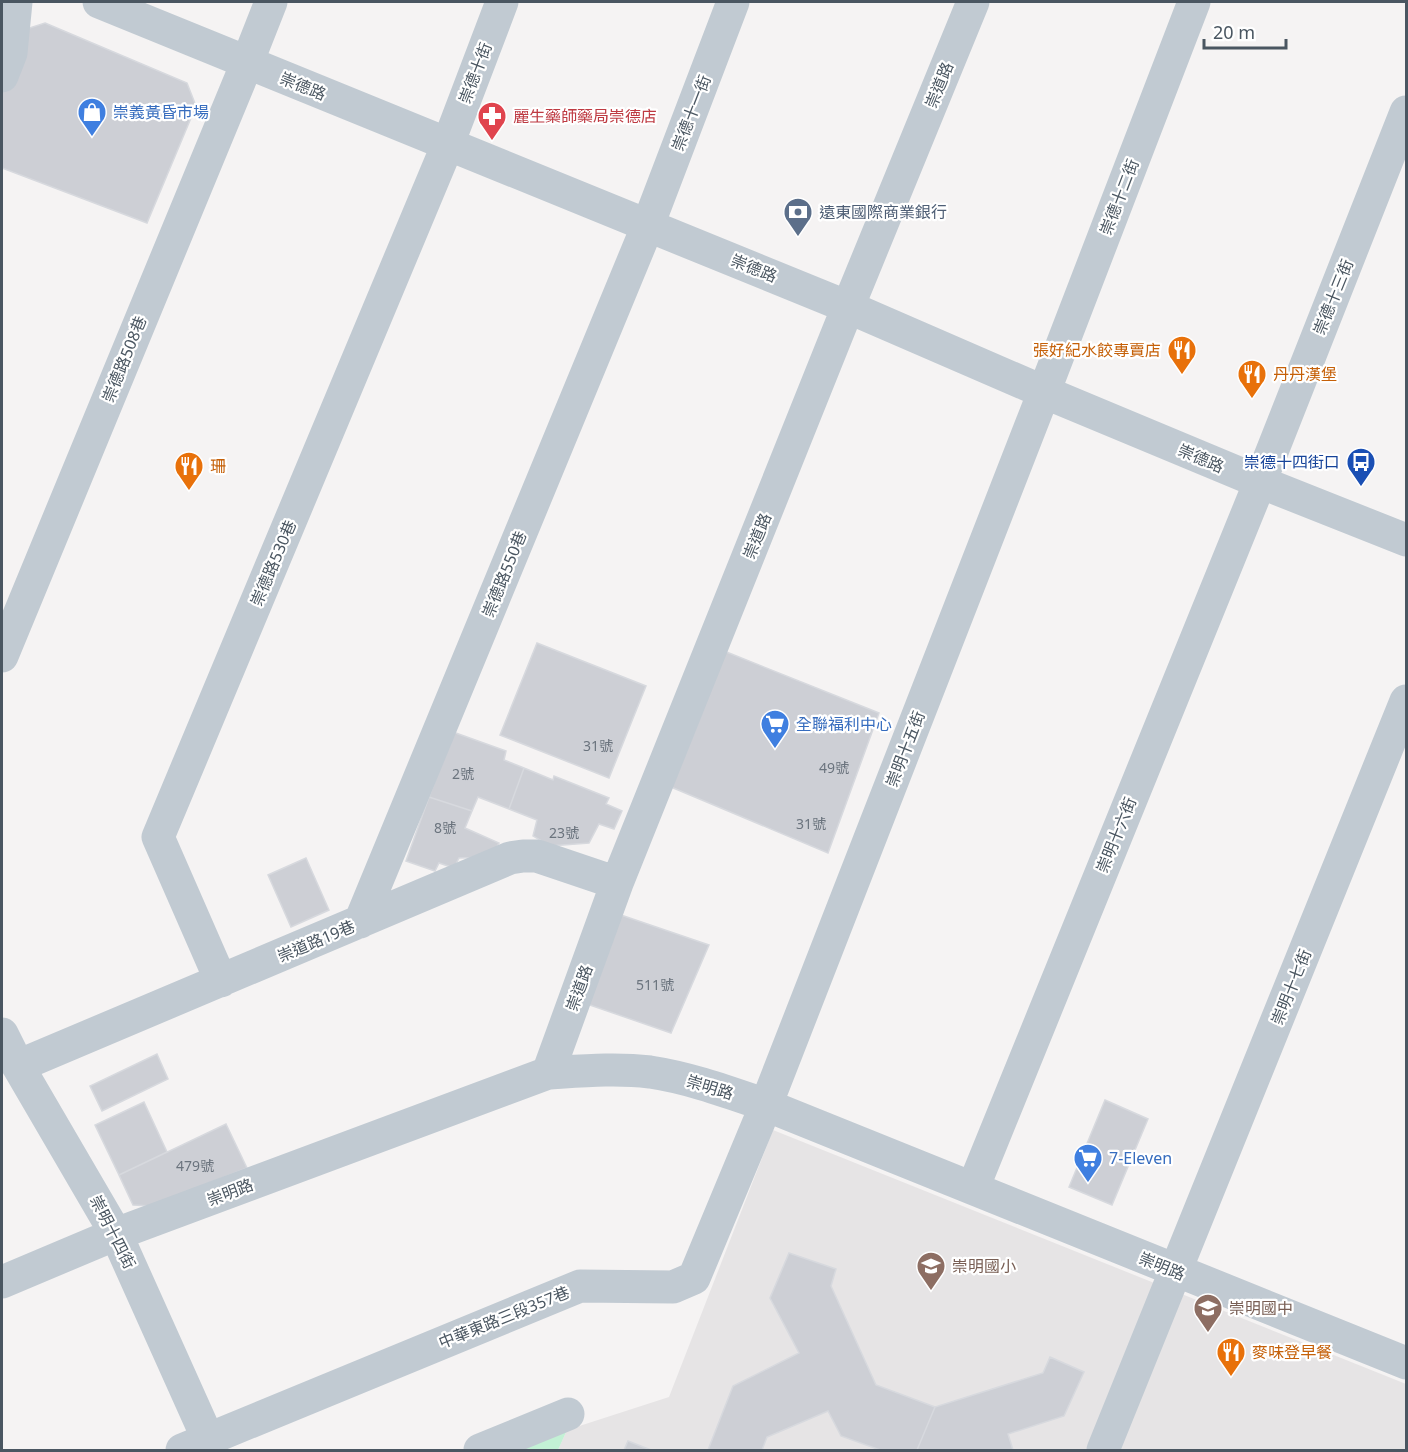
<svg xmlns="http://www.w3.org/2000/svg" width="1408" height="1452" font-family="'Noto Sans','Noto Sans TC',sans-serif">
  <rect width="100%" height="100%" fill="#f5f3f3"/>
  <path fill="#e6e4e5" d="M 773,1130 L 1406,1384 L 1406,1450 L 558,1450 L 567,1430 L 669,1397 Z"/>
  <path fill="#c3f1d5" d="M 567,1430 L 558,1450 L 516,1450 Z"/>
  <path fill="#cdcfd5" stroke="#d7d9de" stroke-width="1.5" d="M 45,23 L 187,83 L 196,106 L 147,223 L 2,168 L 2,88 L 23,30 Z
    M 537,643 L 646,686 L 609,778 L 500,735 Z
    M 724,651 L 879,713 L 828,853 L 671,787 Z
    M 453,732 L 506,751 L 504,760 L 524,768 L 509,809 L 478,797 L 472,811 L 429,797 Z
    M 524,768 L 553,780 L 554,776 L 609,798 L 606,804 L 622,811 L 614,829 L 599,824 L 589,843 L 550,846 L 533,836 L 537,820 L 509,809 Z
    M 429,797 L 472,811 L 465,828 L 499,843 L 491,857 L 459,858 L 454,868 L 439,863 L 435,871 L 406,861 Z
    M 306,858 L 329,910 L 291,927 L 268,875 Z
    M 618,914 L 709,945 L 671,1033 L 587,1004 Z
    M 157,1054 L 168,1079 L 102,1111 L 90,1086 Z
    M 1105,1100 L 1148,1119 L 1112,1205 L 1069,1187 Z
    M 144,1102 L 167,1152 L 119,1175 L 95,1125 Z
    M 226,1124 L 247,1168 L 152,1206 L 133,1205 L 119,1175 Z
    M 789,1253 L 836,1269 L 831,1286 L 876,1385 L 935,1407 L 917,1450 L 880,1450 L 841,1436 L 828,1411 L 767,1437 L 762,1450 L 708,1450 L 733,1386 L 799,1353 L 770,1298 Z
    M 1050,1357 L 1084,1372 L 1064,1416 L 1008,1434 L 1013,1450 L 917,1450 L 935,1407 L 1043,1373 Z
    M 628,1441 L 651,1450 L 624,1450 Z"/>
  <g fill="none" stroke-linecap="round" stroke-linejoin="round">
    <path stroke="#c1cad2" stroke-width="33" d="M 99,2 L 848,307 L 1044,392 L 1260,482 L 1406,540
      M 2,76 L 11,53 L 16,2
      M 2,656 L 247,63 L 271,2
      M 360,922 L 648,225 L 733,2
      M 221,981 L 158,837 L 448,144 L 502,2
      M 2,1034 L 18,1066 L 116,1234 L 208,1439
      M 18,1066 L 510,858 L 523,856 L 537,856 L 617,883
      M 548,1073 L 617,883 L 848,307 L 973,2
      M 973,1188 L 1260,482 L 1406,112
      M 2,1282 L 116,1234 L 548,1073 C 582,1071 616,1068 650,1072 C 690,1078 728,1092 766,1105 L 1406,1363
      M 182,1450 L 580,1286 L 673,1287 L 694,1278 L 766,1105 L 1044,392 L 1194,2
      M 480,1450 L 568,1414
      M 1103,1450 L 1406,701"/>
  </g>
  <defs>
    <g id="shop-pin" transform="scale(1.5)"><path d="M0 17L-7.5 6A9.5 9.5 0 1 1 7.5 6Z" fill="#3f7fe0" stroke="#fff"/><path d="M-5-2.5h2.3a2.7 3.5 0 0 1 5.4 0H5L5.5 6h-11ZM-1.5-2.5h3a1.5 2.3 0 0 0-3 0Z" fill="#fff"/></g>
    <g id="pharmacy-pin" transform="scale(1.5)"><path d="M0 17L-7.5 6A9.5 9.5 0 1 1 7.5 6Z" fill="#e0444e" stroke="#fff"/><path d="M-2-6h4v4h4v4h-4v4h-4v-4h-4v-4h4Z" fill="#fff"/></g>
    <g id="bank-pin" transform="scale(1.5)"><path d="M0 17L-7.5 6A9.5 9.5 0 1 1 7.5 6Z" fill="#5c6f8a" stroke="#fff"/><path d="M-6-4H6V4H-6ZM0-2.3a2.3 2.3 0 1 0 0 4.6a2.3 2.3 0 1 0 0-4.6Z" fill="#fff"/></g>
    <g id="restaurant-pin" transform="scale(1.5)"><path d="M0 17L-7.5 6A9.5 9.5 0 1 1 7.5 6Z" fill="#e8710a" stroke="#fff"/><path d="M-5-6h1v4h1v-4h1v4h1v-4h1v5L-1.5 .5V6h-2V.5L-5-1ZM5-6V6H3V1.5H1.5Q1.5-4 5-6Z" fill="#fff"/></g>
    <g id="bus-pin" transform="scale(1.5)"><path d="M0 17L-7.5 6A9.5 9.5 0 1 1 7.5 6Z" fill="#1a4fb4" stroke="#fff"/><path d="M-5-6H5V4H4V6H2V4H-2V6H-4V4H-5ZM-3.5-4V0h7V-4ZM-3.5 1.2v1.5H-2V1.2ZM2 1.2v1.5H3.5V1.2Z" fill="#fff"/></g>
    <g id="supermarket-pin" transform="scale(1.5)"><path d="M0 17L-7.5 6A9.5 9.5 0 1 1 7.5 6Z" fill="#3f7fe0" stroke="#fff"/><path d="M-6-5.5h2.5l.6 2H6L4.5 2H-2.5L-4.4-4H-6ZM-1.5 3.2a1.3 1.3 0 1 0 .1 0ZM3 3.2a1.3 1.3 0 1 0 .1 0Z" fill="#fff"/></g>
    <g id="school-pin" transform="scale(1.5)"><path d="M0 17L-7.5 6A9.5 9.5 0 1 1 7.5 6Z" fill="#8d6e63" stroke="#fff"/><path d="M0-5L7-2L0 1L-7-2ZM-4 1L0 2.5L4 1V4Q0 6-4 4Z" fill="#fff"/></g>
  </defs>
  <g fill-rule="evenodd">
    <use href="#shop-pin" x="92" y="112"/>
    <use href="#pharmacy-pin" x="492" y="116"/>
    <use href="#bank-pin" x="798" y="212"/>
    <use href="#restaurant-pin" x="1182" y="350"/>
    <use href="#restaurant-pin" x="1252" y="374"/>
    <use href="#bus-pin" x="1361" y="462"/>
    <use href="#restaurant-pin" x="189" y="466"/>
    <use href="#supermarket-pin" x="775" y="724"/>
    <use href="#supermarket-pin" x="1088" y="1158"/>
    <use href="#school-pin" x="931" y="1266"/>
    <use href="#school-pin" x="1208" y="1308"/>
    <use href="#restaurant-pin" x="1231" y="1352"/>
  </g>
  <g text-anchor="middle" stroke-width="4.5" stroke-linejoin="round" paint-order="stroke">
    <g font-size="14" fill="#6b747e">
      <text x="598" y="751">31號</text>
      <text x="834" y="773">49號</text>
      <text x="463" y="779">2號</text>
      <text x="811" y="829">31號</text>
      <text x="445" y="833">8號</text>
      <text x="564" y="838">23號</text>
      <text x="655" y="990">511號</text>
      <text x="195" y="1171">479號</text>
    </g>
    <g font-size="16" fill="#4a5661" stroke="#fff">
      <text transform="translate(475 73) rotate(-69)" y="6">崇德十街</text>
      <text transform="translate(939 85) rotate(-68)" y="6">崇道路</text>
      <text transform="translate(303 86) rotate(22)" y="6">崇德路</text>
      <text transform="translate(691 113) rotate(-69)" y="6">崇德十一街</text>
      <text transform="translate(1119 197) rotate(-69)" y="6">崇德十二街</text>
      <text transform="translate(754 268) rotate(22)" y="6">崇德路</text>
      <text transform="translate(1333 297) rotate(-68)" y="6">崇德十三街</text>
      <text transform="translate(124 359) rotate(-68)" y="6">崇德路508巷</text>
      <text transform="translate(1201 458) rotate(23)" y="6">崇德路</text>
      <text transform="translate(757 536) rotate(-68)" y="6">崇道路</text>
      <text transform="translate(273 563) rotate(-67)" y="6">崇德路530巷</text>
      <text transform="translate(504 574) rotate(-68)" y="6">崇德路550巷</text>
      <text transform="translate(905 749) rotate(-69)" y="6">崇明十五街</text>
      <text transform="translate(1116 835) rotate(-68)" y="6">崇明十六街</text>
      <text transform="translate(316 941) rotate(-23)" y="6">崇道路19巷</text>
      <text transform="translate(1291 987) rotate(-68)" y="6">崇明十七街</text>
      <text transform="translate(579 988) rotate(-70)" y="6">崇道路</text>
      <text transform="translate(710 1087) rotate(17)" y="6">崇明路</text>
      <text transform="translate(230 1192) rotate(-21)" y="6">崇明路</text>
      <text transform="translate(113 1232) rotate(63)" y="6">崇明十四街</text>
      <text transform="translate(1162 1266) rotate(22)" y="6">崇明路</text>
      <text transform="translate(504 1317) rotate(-22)" y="6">中華東路三段357巷</text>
    </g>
    <g font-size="16" fill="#366cbe" stroke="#fff" text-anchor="start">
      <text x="113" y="118">崇義黃昏市場</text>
      <text x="796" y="730">全聯福利中心</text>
      <text x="1109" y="1164">7-Eleven</text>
    </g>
    <g font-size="16" fill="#be3a42" stroke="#fff" text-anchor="start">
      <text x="513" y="122">麗生藥師藥局崇德店</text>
    </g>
    <g font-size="16" fill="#4e5e75" stroke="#fff" text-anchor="start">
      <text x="819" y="218">遠東國際商業銀行</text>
    </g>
    <g font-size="16" fill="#c56008" stroke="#fff" text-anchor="start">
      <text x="1161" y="356" text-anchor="end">張好紀水餃專賣店</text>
      <text x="1273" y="380">丹丹漢堡</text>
      <text x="210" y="472">珊</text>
      <text x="1252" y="1358">麥味登早餐</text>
    </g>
    <g font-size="16" fill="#164399" stroke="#fff" text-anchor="end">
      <text x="1340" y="468">崇德十四街口</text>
    </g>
    <g font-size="16" fill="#785e54" stroke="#fff" text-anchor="start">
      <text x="952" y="1272">崇明國小</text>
      <text x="1229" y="1314">崇明國中</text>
    </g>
  </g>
  <rect width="1408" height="1452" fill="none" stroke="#4a5661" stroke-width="6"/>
  <path d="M1204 39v9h82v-9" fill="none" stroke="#4a5661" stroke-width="3"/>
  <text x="1213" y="39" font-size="18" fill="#4a5661" stroke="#ffffff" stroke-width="4.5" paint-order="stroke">20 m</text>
</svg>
